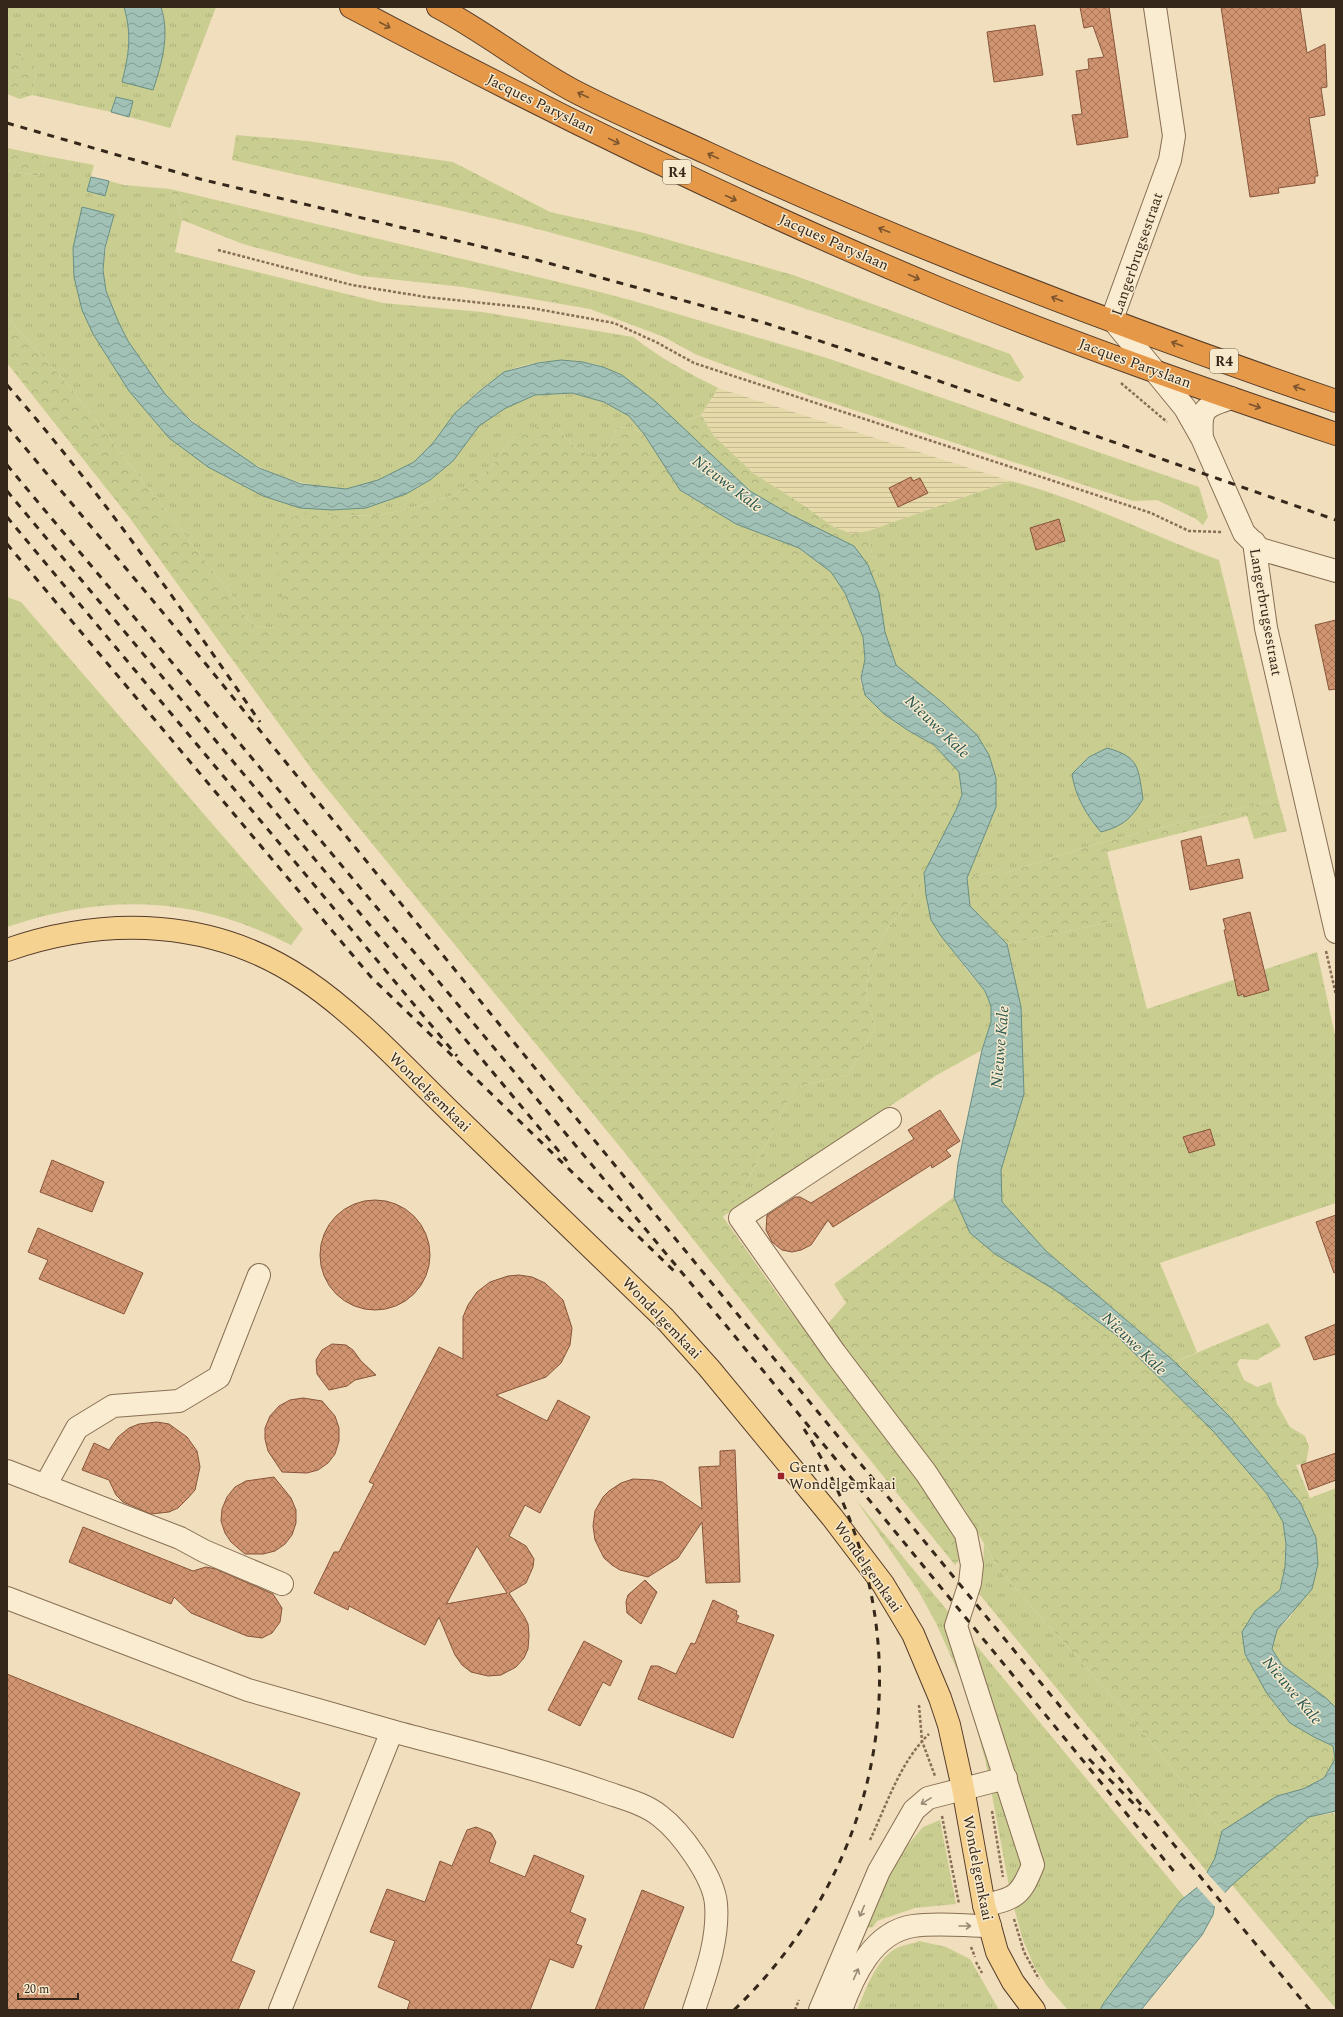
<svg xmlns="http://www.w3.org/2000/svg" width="1343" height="2017" font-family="Spectral,serif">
  <defs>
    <pattern id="farmland-rules" width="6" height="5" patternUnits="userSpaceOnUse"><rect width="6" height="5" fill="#e6d9aa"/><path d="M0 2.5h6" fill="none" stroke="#c6ba92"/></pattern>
    <pattern id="grass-tufts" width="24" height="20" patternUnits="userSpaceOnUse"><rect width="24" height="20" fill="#c9ce90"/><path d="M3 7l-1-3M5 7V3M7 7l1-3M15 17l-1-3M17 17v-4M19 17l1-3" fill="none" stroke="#adb17c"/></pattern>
    <pattern id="forest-crowns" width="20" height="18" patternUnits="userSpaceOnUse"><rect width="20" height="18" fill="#c9ce90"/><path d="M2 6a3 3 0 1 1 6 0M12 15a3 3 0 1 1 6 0" fill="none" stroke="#adb17c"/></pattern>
    <pattern id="water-waves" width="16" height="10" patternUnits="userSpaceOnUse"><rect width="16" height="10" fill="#a1c1b6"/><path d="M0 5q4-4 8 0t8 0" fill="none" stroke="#849d93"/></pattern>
    <pattern id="building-cross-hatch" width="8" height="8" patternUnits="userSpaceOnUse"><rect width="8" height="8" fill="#d09470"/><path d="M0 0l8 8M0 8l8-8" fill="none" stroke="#aa795b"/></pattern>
  </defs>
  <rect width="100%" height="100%" fill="#f0debd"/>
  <path fill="url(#farmland-rules)" d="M 718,388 L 1010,481 L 868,531 L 852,534 L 834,527 L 800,503 L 753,473 L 714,436 L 701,415 Z"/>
  <path fill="url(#grass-tufts)" d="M 7,7 L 124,7 C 132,35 129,54 122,82 L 164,16 L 161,7 L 216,7 L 170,128 L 129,117 L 133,101 L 116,97 L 111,112 L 32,95 C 39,63 37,64 7,51 Z
    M 46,156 L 94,165 L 87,191 L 105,196 L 109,181 L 124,185 L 170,189 L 182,220 L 175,252 L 383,303 L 482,312 L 633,337 C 660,358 688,373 718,388 L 701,415 L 678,424 C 656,403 632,382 605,368 C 583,356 527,360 506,372 C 488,383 470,397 456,413 C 447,422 440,435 431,445 C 426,450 420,457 414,462 C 401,472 364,487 347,489 C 338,490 328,487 319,486 C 230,475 129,377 106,291 C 99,265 108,240 114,216 L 82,207 L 93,334 L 129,391 L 169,438 L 366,508 L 406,494 L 430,480 L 453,461 L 479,426 L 504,409 L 535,395 L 572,393 L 604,402 L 629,416 L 644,434 L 630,427 L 617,428 L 611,443 L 596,459 L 576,448 L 558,429 L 511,438 L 490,469 L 454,495 L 403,510 L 375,516 L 346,515 L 276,557 C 281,580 288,605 278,628 L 257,627 L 248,620 L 231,594 L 68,385 L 7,317 L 7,170 L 39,176 Z
    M 592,290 L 630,300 L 827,358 L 1199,487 L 1208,517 L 1203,525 L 1196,519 L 1157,500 L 1133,501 L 808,395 L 697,355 L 664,337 L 590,309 Z
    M 1010,481 C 1083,499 1149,535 1219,560 L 1278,799 L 1099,843 L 1005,873 L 1004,869 L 967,878 L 996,807 L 977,735 L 944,704 L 896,665 L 885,632 L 868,531 Z
    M 7,597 L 21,602 L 303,929 L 291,945 C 195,896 109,893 7,927 Z
    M 924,873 L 931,920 L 966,969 L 985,991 L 991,1006 L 991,1022 L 982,1050 L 937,1075 L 722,1217 L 748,1180 L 795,1087 L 848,1075 L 875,1028 L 866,995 L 869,966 L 887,929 L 911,900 Z
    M 1124,919 L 1147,1009 L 1317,952 L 1336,1040 L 1336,1203 L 1160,1263 L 1197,1352 L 1175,1362 L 1046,1251 L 1006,1208 L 1002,1202 L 1001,1195 L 1001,1170 L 1024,1094 L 1013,968 L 1007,944 Z
    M 1336,1488 L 1336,1708 L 1326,1698 L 1282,1665 L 1272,1649 L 1277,1630 L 1292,1615 L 1316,1538 L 1300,1502 Z
    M 856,1500 L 1185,1898 L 1103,2004 L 1100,2010 L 1068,2010 L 1047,1986 L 1035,1968 L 1023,1940 L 1011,1897 L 986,1763 L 966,1690 L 936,1623 L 919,1592 Z
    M 984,1544 L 999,1570 L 1133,1720 L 1222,1831 L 1215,1858 L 1208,1873 L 976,1590 L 982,1586 Z
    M 940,1820 L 956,1904 L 915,1908 L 877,1921 L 873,1927 L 867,1928 L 865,1922 L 893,1862 L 923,1827 Z
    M 919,1941 L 946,1947 L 970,1959 L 999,2010 L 857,2010 C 866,1990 875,1961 895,1949 C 902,1945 912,1944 919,1941 Z"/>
  <path fill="url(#forest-crowns)" d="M 7,51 C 37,63 39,63 32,95 L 20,99 L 7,94 Z
    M 236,135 L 307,141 L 453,162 L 550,212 L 644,233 L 793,275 L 1010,354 L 1024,377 L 1019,382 C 861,326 703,272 541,230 C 438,204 334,184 232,160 Z
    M 7,148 L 46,156 L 39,176 L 7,170 Z
    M 170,189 L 592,290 L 590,309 L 463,287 L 362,276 L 243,244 L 182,220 Z
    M 7,317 L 68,385 L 231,594 L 248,620 L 257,627 L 277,628 C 289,603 278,583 276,558 C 275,547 281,532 283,521 L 300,514 L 375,516 L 403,510 L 454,495 L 490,469 L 511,438 L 538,426 L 548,426 L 558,429 L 576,448 L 596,459 L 611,443 L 617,428 L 630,427 L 644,434 L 680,490 L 736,524 L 799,548 L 831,572 L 845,593 L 863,637 L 865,659 L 860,680 L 865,695 L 909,731 L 934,745 L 959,772 L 962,794 L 956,810 L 911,900 L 887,929 L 869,966 L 866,995 L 875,1028 L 848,1075 L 795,1087 L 748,1180 L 723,1217 L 781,1299 L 949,1518 L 956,1539 L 959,1560 L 955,1565 L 757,1320 L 625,1153 L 316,775 L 129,517 L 7,363 Z
    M 701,415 L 714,436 L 753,473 L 800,503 L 834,527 L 852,534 L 868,531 L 879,593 L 868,565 L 750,491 L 678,424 Z
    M 1278,799 L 1287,831 L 1254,839 L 1247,816 L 1107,852 L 1124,919 L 1007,944 L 970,906 L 967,878 L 1004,869 L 1005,873 L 1099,843 Z
    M 954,1197 L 970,1233 L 995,1254 L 1055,1290 L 1115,1334 L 1214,1432 L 1267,1494 L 1283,1522 L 1286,1544 L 1285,1567 L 1280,1590 L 1256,1611 L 1242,1632 L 1245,1654 L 1266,1692 L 1290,1723 L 1314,1737 L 1333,1746 L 1335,1759 L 1324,1778 L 1303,1789 L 1277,1796 L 1222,1831 L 1133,1720 L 999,1570 L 965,1510 L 825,1327 L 846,1303 L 834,1284 Z
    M 1268,1323 L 1281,1346 L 1257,1360 L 1240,1359 L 1237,1364 L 1244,1380 L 1257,1387 L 1271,1382 L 1277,1404 L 1290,1427 L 1305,1436 L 1309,1447 L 1306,1463 L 1296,1465 L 1310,1498 L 1300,1502 L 1281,1478 L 1175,1362 Z
    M 1334,1813 L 1336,1821 L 1336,2009 L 1232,1885 L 1309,1817 Z"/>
  <path fill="url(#water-waves)" stroke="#688e83" d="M 124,7 L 161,7 C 170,35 162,63 153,90 L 122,82 C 129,54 132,35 124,7 Z
    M 116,97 L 133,101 L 129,117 L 111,112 Z
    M 91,177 L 109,181 L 105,196 L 87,191 Z
    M 82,207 L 114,215 L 105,248 L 103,270 L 106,291 L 118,321 L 128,341 L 165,394 L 192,422 L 259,468 L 301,484 L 346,489 L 378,480 L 414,462 L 433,443 L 455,413 L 481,390 L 504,372 L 538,363 L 561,360 L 583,362 L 603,367 L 622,375 L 656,402 L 750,491 L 791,515 L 854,546 L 868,565 L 879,593 L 885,632 L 896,665 L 944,704 L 977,735 L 989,755 L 996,778 L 996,807 L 967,878 L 970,906 L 1007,944 L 1021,1007 L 1024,1094 L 1001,1170 L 1002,1202 L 1046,1251 L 1175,1362 L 1230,1417 L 1300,1502 L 1316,1538 L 1318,1564 L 1312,1589 L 1277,1630 L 1272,1649 L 1282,1665 L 1326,1698 L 1336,1708 L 1336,1811 L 1309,1817 L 1232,1885 L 1215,1903 L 1213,1915 L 1202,1935 L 1141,2010 L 1100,2010 L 1103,2004 L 1180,1901 L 1200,1885 L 1215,1858 L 1222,1831 L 1277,1796 L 1303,1789 L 1324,1778 L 1335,1759 L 1333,1746 L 1314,1737 L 1290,1723 L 1266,1692 L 1245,1654 L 1242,1632 L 1255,1611 L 1280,1590 L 1285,1567 L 1286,1544 L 1283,1522 L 1267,1494 L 1214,1432 L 1115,1334 L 1055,1290 L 995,1254 L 970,1233 L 954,1197 L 958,1163 L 982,1050 L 991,1022 L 991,1006 L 985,991 L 941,936 L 931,920 L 926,895 L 924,873 L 956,810 L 962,795 L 959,772 L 934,745 L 909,731 L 884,714 L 865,695 L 861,678 L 865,659 L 863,637 L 845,593 L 831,572 L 799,548 L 736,524 L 680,490 L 644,434 L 629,416 L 604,402 L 572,393 L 535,395 L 504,409 L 479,426 L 453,461 L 430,480 L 406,494 L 366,508 L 332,510 L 300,508 L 263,496 L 208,467 L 169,438 L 129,391 L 93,334 L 82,310 L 74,277 L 73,248 Z
    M 1107,748 C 1140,757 1138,768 1143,799 C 1131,819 1123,826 1101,832 C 1087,816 1075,796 1072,774 L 1089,757 Z"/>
  <path fill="#f0debd" d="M 1206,1872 L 1226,1894 L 1217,1904 L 1216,1908 L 1196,1886 Z"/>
  <path fill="url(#building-cross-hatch)" stroke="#88553a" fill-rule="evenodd" d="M 1080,7 L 1109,7 L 1128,137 L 1077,145 L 1072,115 L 1082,114 L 1076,71 L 1089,69 L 1088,59 L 1104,57 L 1093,26 L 1084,28 Z
    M 1221,7 L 1300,7 L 1307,53 L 1325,44 L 1327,87 L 1321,88 L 1325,115 L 1309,118 L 1318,176 L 1315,176 L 1315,183 L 1278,188 L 1279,193 L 1250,197 Z
    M 1035,25 L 1043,75 L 994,82 L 987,32 Z
    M 911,477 L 913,481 L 920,478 L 928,493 L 898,507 L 889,488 Z
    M 1059,519 L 1065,541 L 1036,550 L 1030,528 Z
    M 1336,620 L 1336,689 L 1329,690 L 1315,625 Z
    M 1201,836 L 1207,866 L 1239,859 L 1243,878 L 1190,890 L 1181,841 Z
    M 1250,912 L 1269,990 L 1244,997 L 1243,994 L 1238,996 L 1224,930 L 1226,930 L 1223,919 Z
    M 940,1110 L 960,1141 L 946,1150 L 951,1156 L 932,1168 L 931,1165 L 833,1227 L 828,1220 L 811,1245 L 801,1250 L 792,1252 L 782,1250 L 772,1242 L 766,1230 L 767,1215 L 795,1197 L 800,1197 L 811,1203 L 914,1139 L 908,1130 Z
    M 1210,1129 L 1215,1145 L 1189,1153 L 1183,1137 Z
    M 52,1160 L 104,1182 L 92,1212 L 40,1192 Z
    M320 1255a55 55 0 1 1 110 0a55 55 0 1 1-110 0Z
    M 1336,1215 L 1336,1272 L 1334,1273 L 1316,1222 Z
    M 38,1228 L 143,1273 L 124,1314 L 39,1279 L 48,1260 L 28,1252 Z
    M 519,1275 L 532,1277 L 545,1283 L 563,1300 L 572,1328 L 570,1345 L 561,1363 L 546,1377 L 496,1395 L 547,1421 L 558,1400 L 590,1417 L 540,1513 L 525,1505 L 509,1536 L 526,1546 L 534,1559 L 533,1567 L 526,1583 L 509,1593 L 524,1616 L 528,1624 L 529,1635 L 528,1649 L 524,1658 L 516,1667 L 501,1675 L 488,1676 L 471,1672 L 462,1665 L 455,1655 L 439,1617 L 425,1645 L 349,1606 L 348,1610 L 314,1593 L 334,1552 L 339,1552 L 374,1484 L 369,1482 L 439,1347 L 463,1359 L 463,1317 L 468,1305 L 477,1292 L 490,1282 L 508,1276 ZM 477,1546 L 507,1593 L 446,1604 L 447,1603 Z
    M 1336,1324 L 1336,1354 L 1314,1360 L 1305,1337 Z
    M 332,1344 L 346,1345 L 353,1350 L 361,1361 L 376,1375 L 355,1380 L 347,1386 L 329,1390 L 317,1374 L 316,1360 L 322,1350 Z
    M 303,1398 L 322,1401 L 335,1416 L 339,1428 L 339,1441 L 335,1454 L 328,1463 L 318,1470 L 307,1473 L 282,1472 L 268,1451 L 265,1439 L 265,1428 L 270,1416 L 279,1406 L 290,1400 Z
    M 157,1422 L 169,1424 L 187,1437 L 197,1451 L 200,1467 L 195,1490 L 187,1499 L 178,1508 L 169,1512 L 151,1514 L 123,1502 L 116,1495 L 109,1480 L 82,1470 L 94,1443 L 109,1450 L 118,1437 L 129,1428 L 139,1424 Z
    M 735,1450 L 740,1582 L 706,1583 L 702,1522 L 678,1558 L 648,1577 L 620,1570 L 612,1565 L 604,1558 L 595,1540 L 593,1526 L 595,1511 L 603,1497 L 609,1491 L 621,1483 L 633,1479 L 653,1480 L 662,1482 L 702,1509 L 699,1467 L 720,1466 L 720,1451 Z
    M 1336,1453 L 1336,1480 L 1309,1490 L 1301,1465 Z
    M 274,1477 L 291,1498 L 296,1510 L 296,1523 L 292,1535 L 285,1544 L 275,1551 L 263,1554 L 245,1554 L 231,1542 L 225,1533 L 221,1521 L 222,1509 L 227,1497 L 235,1487 L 246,1481 Z
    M 83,1527 L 193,1571 L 206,1567 L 216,1569 L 273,1594 L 282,1608 L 280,1622 L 272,1633 L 262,1638 L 247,1636 L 191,1613 L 174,1597 L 171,1604 L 69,1562 Z
    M 645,1580 L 657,1592 L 641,1624 L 627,1613 L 626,1602 L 628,1595 Z
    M 713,1600 L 737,1611 L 736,1614 L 739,1616 L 736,1622 L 774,1635 L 733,1738 L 638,1699 L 651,1666 L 658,1666 L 676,1674 L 691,1643 L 695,1644 Z
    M 584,1641 L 622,1661 L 610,1686 L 603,1682 L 580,1726 L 548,1710 Z
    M 7,1674 L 300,1793 L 231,1961 L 255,1971 L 238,2010 L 7,2010 Z
    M 476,1827 L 491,1833 L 496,1842 L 489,1862 L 525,1877 L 534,1855 L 584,1876 L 570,1912 L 586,1919 L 576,1944 L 582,1946 L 573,1968 L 550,1959 L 530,2010 L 407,2010 L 410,2001 L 378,1987 L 395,1941 L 370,1932 L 387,1889 L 425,1902 L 440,1861 L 452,1866 L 467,1830 Z
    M 642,1890 L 684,1907 L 643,2010 L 595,2010 Z"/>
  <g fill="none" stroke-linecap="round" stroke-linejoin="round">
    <g stroke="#886e55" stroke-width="24">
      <path id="minor" d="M 1155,7 L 1174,136 L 1170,160 L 1112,319 L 1185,408 L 1202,438 L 1244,533 L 1260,549 L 1336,571
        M 1202,438 C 1200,408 1204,407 1231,398
        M 1254,542 L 1266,628 L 1336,932
        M 890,1119 L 740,1218 L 835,1353 L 926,1473 L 966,1534 L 972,1565 L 970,1583 L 956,1626 L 1033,1865 C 1021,1895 1016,1899 984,1905
        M 7,1471 L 180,1538 L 204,1551 L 282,1584
        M 45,1486 L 77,1428 L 113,1406 L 179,1401 L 219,1377 L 259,1275
        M 7,1598 L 248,1690 L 392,1731 L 280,2010
        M 392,1731 C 462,1750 533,1767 602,1791 C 621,1798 644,1803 660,1816 C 681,1832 714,1877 716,1904 C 719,1940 705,1976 694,2010
        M 820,2010 L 879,1871 L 914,1810 L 928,1798 L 1006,1778
        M 841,2010 C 853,1976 873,1932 913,1926 C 938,1922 965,1926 990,1926"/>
    </g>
    <g stroke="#553c2a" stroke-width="24">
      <path id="major" d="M 7,950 C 108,915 215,919 305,980 C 360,1017 411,1074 458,1119 C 527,1186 596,1253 665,1319 L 709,1368 L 832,1517 L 883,1584 L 913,1634 L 940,1698 L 949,1725 L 963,1788 L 984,1905 L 997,1952 L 1013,1982 L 1034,2010"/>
    </g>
    <g stroke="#553c2a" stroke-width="24">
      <path id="highway" d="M 351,7 C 543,109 739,205 940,289 C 1070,343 1203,389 1336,434
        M 438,7 C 485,32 526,65 572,90 C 616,113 662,132 707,153 C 911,248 1123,328 1336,401"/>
    </g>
    <path stroke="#886e55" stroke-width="2.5" stroke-dasharray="3 2" stroke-linecap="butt" d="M 218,250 L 352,285 L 426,297 L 531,308 L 614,323 L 656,342 L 694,363 L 1151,513 L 1189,531 L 1222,532
      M 1121,383 L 1167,422
      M 1326,951 L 1336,995
      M 919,1705 L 922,1741 L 935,1776
      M 992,1811 L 1003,1877
      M 942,1816 L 959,1904
      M 870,1840 C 887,1804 900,1762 929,1734
      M 1014,1919 L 1024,1952 L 1039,1979
      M 971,1947 L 975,1957
      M 976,1962 L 982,1973
      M 795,2010 L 799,2000"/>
    <use href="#minor" stroke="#faecd0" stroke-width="22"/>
    <use href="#major" stroke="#f6d291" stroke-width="22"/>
    <use href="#highway" stroke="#e59847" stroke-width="22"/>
    <path stroke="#36271b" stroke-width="3" stroke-dasharray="7 7" stroke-linecap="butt" d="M 7,123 L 200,179 L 537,260 L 765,323 L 899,367 L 1336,520
      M 7,385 C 100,491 180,606 260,722
      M 7,426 L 205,663 L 530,1062 L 1310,2010
      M 7,465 L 724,1323 L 1176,1874
      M 7,491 L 567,1161
      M 7,517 L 457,1056
      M 7,544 L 371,977 L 674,1271
      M 1089,1759 L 1141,1811
      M 734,2010 C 897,1853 927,1621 804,1429"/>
  </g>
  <defs><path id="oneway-shaft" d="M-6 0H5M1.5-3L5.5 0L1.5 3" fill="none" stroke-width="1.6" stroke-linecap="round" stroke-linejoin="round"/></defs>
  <g stroke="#7c542d">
    <use href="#oneway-shaft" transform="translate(385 25) rotate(28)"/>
    <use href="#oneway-shaft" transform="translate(583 95) rotate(-155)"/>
    <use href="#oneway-shaft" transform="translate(614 141) rotate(26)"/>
    <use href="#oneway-shaft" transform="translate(713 156) rotate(-155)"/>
    <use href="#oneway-shaft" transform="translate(731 198) rotate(24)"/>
    <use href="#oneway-shaft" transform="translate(884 230) rotate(-158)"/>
    <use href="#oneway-shaft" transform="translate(914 277) rotate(24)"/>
    <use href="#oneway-shaft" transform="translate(1057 299) rotate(-159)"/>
    <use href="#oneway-shaft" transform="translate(1177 344) rotate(-160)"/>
    <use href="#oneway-shaft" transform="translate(1299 388) rotate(-161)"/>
    <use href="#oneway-shaft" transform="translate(1255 406) rotate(19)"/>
  </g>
  <g stroke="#988a76">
    <use href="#oneway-shaft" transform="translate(926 1801) rotate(148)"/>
    <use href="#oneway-shaft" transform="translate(862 1911) rotate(113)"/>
    <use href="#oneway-shaft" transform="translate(965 1926)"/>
    <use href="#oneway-shaft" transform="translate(856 1974) rotate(-66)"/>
  </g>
  <rect fill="#9a2229" stroke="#f7e9cc" stroke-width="1.5" x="777" y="1472" width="8" height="8" rx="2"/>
  <g text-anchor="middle" stroke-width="3" stroke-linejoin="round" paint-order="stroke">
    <g fill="#f7e9cc" stroke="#706150" stroke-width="1">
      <rect x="663" y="160" width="28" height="24" rx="3"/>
      <rect x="1210" y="349" width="28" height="24" rx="3"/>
    </g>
    <g font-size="14" font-weight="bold" fill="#36271b">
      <text x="677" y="177">R4</text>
      <text x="1224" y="366">R4</text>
    </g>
    <g font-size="15" fill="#36271b" stroke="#f7e9cc">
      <text transform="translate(541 104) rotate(26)" y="5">Jacques Paryslaan</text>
      <text transform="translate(834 242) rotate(24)" y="5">Jacques Paryslaan</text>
      <text transform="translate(1137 254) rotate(-71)" y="5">Langerbrugsestraat</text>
      <text transform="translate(1135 363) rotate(20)" y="5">Jacques Paryslaan</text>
      <text transform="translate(1266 612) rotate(80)" y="5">Langerbrugsestraat</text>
      <text transform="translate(430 1092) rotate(44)" y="5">Wondelgemkaai</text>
      <text transform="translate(662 1318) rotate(46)" y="5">Wondelgemkaai</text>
      <text transform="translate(868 1567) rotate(55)" y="5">Wondelgemkaai</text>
      <text transform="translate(978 1868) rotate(79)" y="5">Wondelgemkaai</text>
    </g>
    <g font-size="15" fill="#36271b" stroke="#f7e9cc" text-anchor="start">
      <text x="789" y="1472">Gent<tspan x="789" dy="17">Wondelgemkaai</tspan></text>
    </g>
    <g font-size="16" font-style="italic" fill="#295752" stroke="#f7e9cc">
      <text transform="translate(728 483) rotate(37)" y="6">Nieuwe Kale</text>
      <text transform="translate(938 726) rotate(44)" y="6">Nieuwe Kale</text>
      <text transform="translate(999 1047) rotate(-85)" y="6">Nieuwe Kale</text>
      <text transform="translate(1135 1343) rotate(44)" y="6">Nieuwe Kale</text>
      <text transform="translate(1293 1690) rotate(50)" y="6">Nieuwe Kale</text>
    </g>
  </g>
  <rect width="1343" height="2017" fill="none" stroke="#36271b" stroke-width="16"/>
  <path d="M18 1993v6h60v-6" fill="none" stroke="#36271b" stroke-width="2"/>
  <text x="24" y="1993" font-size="12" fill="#36271b" stroke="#f7e9cc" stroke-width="3" paint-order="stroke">20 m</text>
</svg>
